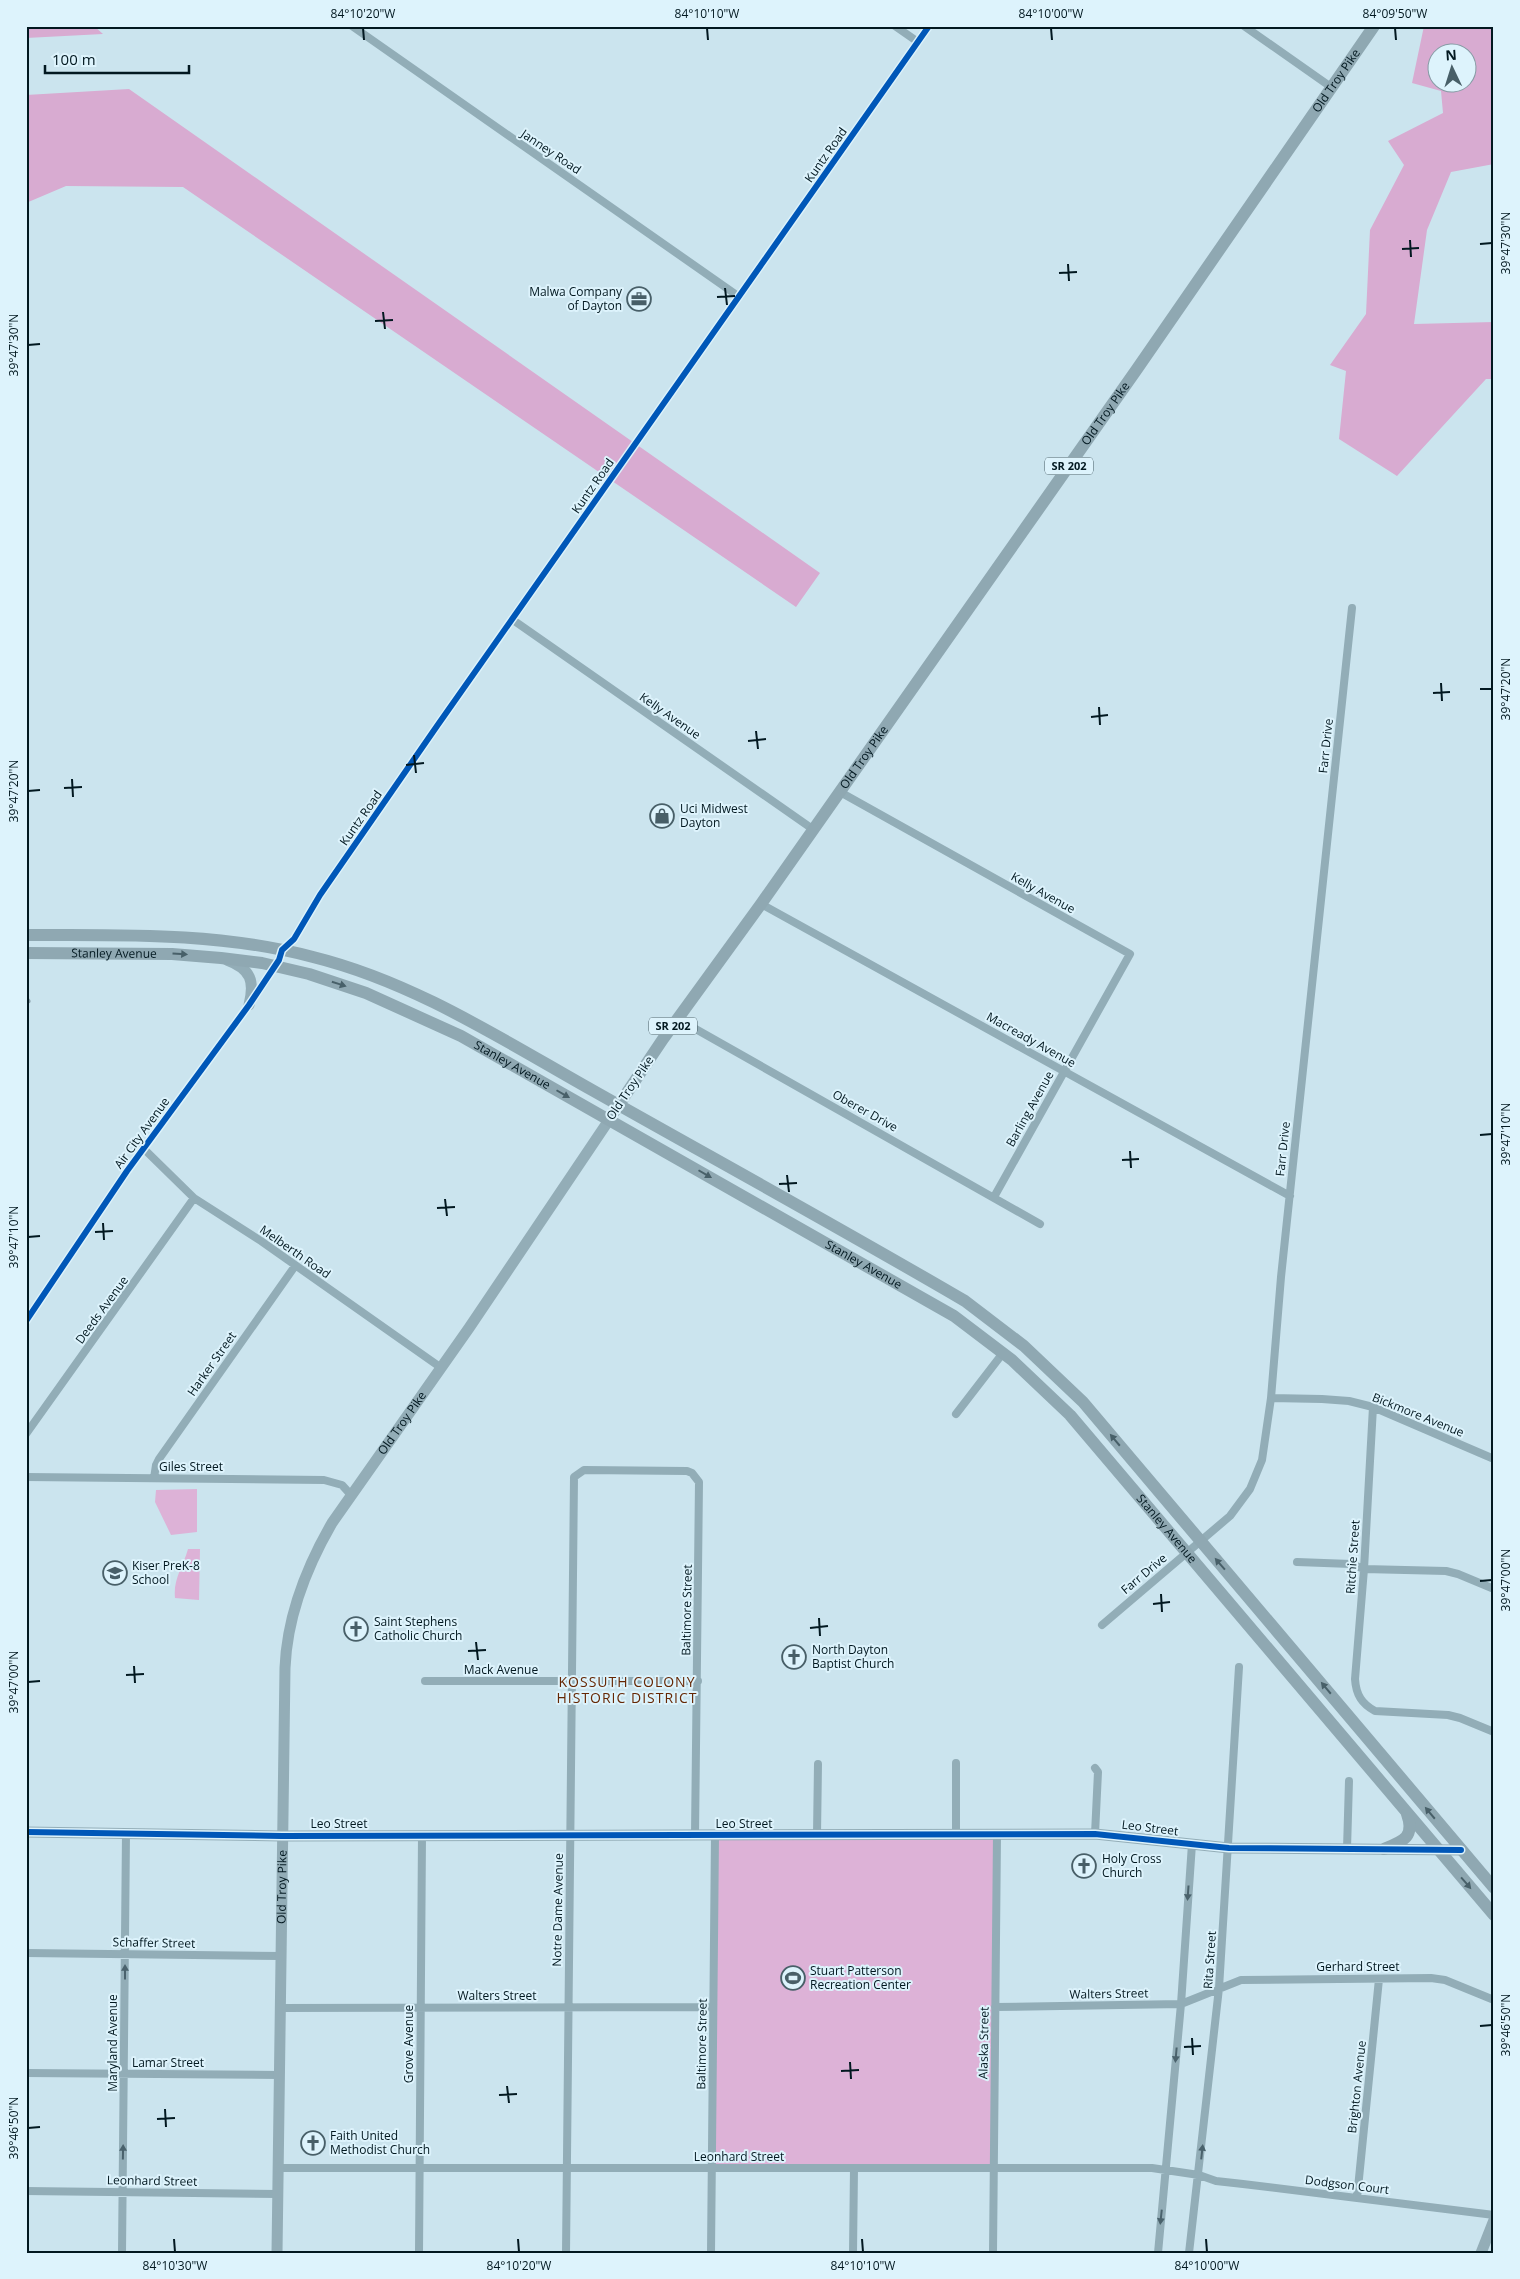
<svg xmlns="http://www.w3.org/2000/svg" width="1520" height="2279" font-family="'Open Sans',sans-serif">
  <rect width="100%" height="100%" fill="#cbe4ee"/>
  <path fill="#ddb2d7" d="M 197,1489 L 197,1532 L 171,1535 L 155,1502 L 156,1490 Z
    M 188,1549 L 200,1549 L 199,1600 L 175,1598 C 173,1579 183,1567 188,1549 Z
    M 997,1834 L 994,2168 L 712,2168 L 715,1835 Z"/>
  <path fill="#d8abd1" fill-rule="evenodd" d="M 26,26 L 94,26 L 103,34 L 26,38 Z
    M 1424,26 L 1494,26 L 1494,164 L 1451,172 L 1427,230 L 1414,324 L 1494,322 L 1494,379 L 1486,379 L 1397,476 L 1339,439 L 1346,371 L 1330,365 L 1366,314 L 1370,230 L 1404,165 L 1388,141 L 1443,113 L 1441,91 L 1412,83 ZM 1438,52 L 1468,52 L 1468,82 L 1438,82 Z
    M 129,89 L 820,573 L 796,607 L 183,187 L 66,186 L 26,203 L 26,95 Z"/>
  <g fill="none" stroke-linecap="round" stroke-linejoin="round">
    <path stroke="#92adb7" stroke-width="8" d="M 352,26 L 738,296
      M 895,26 L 918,42
      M 1244,26 L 1331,87
      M 513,620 L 814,830
      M 840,792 L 1130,954 L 994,1197
      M 761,904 L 1290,1196
      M 678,1019 L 1040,1224
      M 143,1148 L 194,1198 L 261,1241 L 440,1367
      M 26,1321 L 127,1171 L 249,1005 L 279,960 L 282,950 L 294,939 L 320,895 L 437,726 L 929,26
      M 1271,1398 L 1322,1399 L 1349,1401 L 1373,1407 L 1494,1459
      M 1373,1407 L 1364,1569 L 1355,1679 C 1356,1695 1362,1704 1375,1711 L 1448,1715 L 1460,1718 L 1494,1732
      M 956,1414 L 1003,1353
      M 26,1434 L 194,1198
      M 26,1477 L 324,1480 L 342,1485 L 351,1495
      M 154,1478 L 156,1465 L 159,1459 L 295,1266
      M 1297,1562 L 1351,1564 L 1364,1569 L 1446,1571 L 1458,1574 L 1494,1589
      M 1102,1625 L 1230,1516 L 1250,1489 L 1262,1460 L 1271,1398 L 1281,1277 L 1352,608
      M 425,1681 L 698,1681
      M 956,1763 L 956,1834
      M 1095,1768 L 1098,1772 L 1095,1834
      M 817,1835 L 818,1764
      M 1347,1849 L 1349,1781
      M 26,1953 L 281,1956
      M 995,2007 L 1181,2004 L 1241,1980 L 1431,1978 L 1445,1980 L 1494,2000
      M 280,2008 L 713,2007
      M 26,2073 L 279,2075
      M 278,2168 L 1152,2168 L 1199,2175 L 1216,2181 L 1243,2184 L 1494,2215
      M 26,2191 L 278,2194
      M 1357,2198 L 1379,1979
      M 122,2253 L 126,1833
      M 419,2253 L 422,1835
      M 566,2253 L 574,1477 L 584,1470 L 687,1471 L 692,1473 L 699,1482 L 695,1835
      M 711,2253 L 715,1835
      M 853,2253 L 854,2168
      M 993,2253 L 997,1834
      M 1158,2253 L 1181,2004 L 1192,1844
      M 1189,2253 L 1219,1988 L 1239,1667"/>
    <g stroke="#93adb7" stroke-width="11">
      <path d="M 227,960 C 251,969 255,981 249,1005"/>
      <path d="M 26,1832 L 282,1836 L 1095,1834 L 1229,1848 L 1461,1850"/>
      <path id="s1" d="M 277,2253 L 285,1668 C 287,1616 306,1568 332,1523 L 469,1328 L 609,1120"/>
      <path d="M 1481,2253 L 1494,2220"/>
    </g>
    <g stroke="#8fa8b2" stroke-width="12">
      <path d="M 26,935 C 123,935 219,932 313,957 C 414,982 503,1040 592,1090 C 716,1160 842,1229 965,1301 L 1024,1346 L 1083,1402 L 1494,1888"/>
      <path id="s2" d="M 26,953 L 172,954 L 221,958 L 262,963 L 309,974 L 366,993 L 461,1036 L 954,1316 L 1012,1360 L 1070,1415 L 1494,1915"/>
      <path id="s3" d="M 614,1112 L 663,1039 L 761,904 L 1137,369 L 1374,26"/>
      <path d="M 1384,1849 C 1404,1841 1415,1837 1407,1814"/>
    </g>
    <g stroke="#8da3ad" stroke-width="5">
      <path id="rail" d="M 26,1002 L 28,1001"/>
    </g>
    <use href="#rail" stroke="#ddf3fc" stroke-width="3" stroke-dasharray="9" stroke-linecap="butt"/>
    <g stroke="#ddf3fc" stroke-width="9">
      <path id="cycleway" d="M 26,1321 L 127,1171 L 249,1005 L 279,960 L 282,950 L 294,939 L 320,895 L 437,726 L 929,26
        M 26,1832 L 282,1836 L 1095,1834 L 1229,1848 L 1461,1850"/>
    </g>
    <use href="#cycleway" stroke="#0057b8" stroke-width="6"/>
  </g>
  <defs><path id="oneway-solid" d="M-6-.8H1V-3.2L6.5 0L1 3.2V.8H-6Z" transform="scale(1.25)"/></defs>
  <g fill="#486069">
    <use href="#oneway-solid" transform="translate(180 954) rotate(4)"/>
    <use href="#oneway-solid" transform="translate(339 984) rotate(18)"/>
    <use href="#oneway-solid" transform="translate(563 1094) rotate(30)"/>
    <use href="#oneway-solid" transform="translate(705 1174) rotate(30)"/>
    <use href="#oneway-solid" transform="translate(1115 1440) rotate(-130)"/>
    <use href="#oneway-solid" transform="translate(1220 1564) rotate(-131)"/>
    <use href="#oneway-solid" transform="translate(1326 1688) rotate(-130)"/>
    <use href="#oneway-solid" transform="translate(1430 1813) rotate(-130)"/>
    <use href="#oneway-solid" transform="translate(1466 1883) rotate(49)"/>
  </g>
  <g fill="#4a626c">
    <use href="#oneway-solid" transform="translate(1188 1893) rotate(94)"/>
    <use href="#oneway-solid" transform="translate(125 1972) rotate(-90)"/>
    <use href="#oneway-solid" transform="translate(1176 2055) rotate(95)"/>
    <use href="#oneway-solid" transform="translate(123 2152) rotate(-89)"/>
    <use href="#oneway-solid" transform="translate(1202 2152) rotate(-84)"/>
    <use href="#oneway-solid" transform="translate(1161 2217) rotate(96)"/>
  </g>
  <path fill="none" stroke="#021820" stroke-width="2" d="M 363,28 L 364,40M 707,28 L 708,40M 1051,28 L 1052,40M 1395,28 L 1396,40M 1410,240 L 1411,257M 1480,244 L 1492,243M 1402,249 L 1419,248M 1068,264 L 1069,281M 1059,273 L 1077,272M 725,288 L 727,305M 717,297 L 735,296M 383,312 L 385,329M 375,321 L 393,320M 28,345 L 40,344M 1441,683 L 1442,701M 1480,689 L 1492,689M 1433,693 L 1450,692M 1099,707 L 1100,725M 1091,717 L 1108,715M 756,731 L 758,749M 748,741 L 766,739M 414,755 L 416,773M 406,765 L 424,763M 72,779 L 73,797M 64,788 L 82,787M 28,791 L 40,790M 1480,1135 L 1492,1134M 1130,1151 L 1131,1168M 1122,1160 L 1139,1159M 787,1175 L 789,1192M 779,1184 L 797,1183M 445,1199 L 447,1216M 437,1208 L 455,1207M 103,1223 L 104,1240M 95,1232 L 113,1231M 28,1237 L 40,1236M 1480,1581 L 1492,1580M 1161,1594 L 1162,1612M 1153,1604 L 1170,1602M 819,1618 L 820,1636M 810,1628 L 828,1626M 476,1642 L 478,1660M 468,1651 L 486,1650M 134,1666 L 135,1683M 126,1675 L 144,1674M 28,1682 L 40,1681M 1480,2026 L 1492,2025M 1192,2038 L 1193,2055M 1184,2047 L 1201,2046M 850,2062 L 851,2079M 841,2071 L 859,2070M 507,2086 L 509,2103M 499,2095 L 517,2094M 165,2109 L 166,2127M 157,2119 L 175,2118M 28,2128 L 40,2127M 174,2239 L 175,2252M 518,2239 L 519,2252M 862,2239 L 863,2252M 1206,2239 L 1207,2252"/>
  <defs>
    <g id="office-ring" transform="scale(1.25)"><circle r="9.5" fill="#ddf3fc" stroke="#485f68" stroke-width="1.5"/><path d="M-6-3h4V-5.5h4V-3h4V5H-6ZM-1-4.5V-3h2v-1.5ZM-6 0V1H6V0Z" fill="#485f68"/></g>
    <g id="shop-ring" transform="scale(1.25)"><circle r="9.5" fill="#ddf3fc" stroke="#485f68" stroke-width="1.5"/><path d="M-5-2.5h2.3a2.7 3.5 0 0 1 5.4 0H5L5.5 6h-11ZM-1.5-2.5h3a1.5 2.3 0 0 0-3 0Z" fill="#485f68"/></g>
    <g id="school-ring" transform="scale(1.25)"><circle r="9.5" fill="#ddf3fc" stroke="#485f68" stroke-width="1.5"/><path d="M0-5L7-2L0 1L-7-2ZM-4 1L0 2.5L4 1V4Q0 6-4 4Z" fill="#485f68"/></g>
    <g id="church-ring" transform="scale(1.25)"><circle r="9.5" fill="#ddf3fc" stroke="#485f68" stroke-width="1.5"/><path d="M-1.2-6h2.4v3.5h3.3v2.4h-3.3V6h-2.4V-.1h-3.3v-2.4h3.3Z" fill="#485f68"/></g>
    <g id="stadium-ring" transform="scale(1.25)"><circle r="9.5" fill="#ddf3fc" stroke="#485f68" stroke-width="1.5"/><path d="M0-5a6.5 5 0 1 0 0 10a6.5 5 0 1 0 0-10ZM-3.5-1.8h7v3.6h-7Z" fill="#485f68"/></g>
  </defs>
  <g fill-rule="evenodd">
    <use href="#office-ring" x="639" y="299"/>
    <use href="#shop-ring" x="662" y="816"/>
    <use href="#school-ring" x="115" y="1573"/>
    <use href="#church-ring" x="356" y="1629"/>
    <use href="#church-ring" x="794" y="1657"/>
    <use href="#church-ring" x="1084" y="1866"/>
    <use href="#stadium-ring" x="793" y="1978"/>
    <use href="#church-ring" x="313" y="2143"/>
  </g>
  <g text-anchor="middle" stroke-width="4" stroke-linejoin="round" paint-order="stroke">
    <g fill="#ddf3fc" stroke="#445a62" stroke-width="1">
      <rect x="1045" y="457.5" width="48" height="17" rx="4"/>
      <rect x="649" y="1017.5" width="48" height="17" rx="4"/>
    </g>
    <g font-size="11" font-weight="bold" fill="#021820">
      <text x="1069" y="470">SR 202</text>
      <text x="673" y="1030">SR 202</text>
    </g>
    <g font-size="12" fill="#021820" stroke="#ddf3fc">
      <text dy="4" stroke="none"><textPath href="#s3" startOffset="1259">Old Troy Pike</textPath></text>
      <text transform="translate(551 152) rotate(34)" y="4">Janney Road</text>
      <text transform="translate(826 155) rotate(-55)" y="4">Kuntz Road</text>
      <text dy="4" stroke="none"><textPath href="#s3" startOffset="854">Old Troy Pike</textPath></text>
      <text transform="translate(593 486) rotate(-55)" y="4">Kuntz Road</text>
      <text transform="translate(670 716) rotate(35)" y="4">Kelly Avenue</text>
      <text transform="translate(1326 746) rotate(-84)" y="4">Farr Drive</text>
      <text dy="4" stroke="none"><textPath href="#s3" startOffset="434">Old Troy Pike</textPath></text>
      <text transform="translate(361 818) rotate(-55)" y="4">Kuntz Road</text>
      <text transform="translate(1043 893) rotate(29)" y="4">Kelly Avenue</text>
      <text dy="4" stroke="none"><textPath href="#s2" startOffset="88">Stanley Avenue</textPath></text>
      <text transform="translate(1031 1040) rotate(29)" y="4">Macready Avenue</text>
      <text dy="4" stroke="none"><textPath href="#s2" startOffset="508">Stanley Avenue</textPath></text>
      <text transform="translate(630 1088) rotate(-56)" y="4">Old Troy Pike</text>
      <text transform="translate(1030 1109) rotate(-61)" y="4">Barling Avenue</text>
      <text transform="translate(865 1111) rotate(29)" y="4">Oberer Drive</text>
      <text transform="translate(142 1133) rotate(-54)" y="4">Air City Avenue</text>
      <text transform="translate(1283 1149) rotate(-84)" y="4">Farr Drive</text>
      <text transform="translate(295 1252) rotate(35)" y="4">Melberth Road</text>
      <text dy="4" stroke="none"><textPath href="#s2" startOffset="912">Stanley Avenue</textPath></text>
      <text transform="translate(102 1310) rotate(-54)" y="4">Deeds Avenue</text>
      <text transform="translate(212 1364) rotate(-55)" y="4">Harker Street</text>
      <text transform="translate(1418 1415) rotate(22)" y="4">Bickmore Avenue</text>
      <text dy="4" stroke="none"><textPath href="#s1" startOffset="861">Old Troy Pike</textPath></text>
      <text x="191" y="1471">Giles Street</text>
      <text dy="4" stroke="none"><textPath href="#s2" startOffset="1318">Stanley Avenue</textPath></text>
      <text transform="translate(1353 1557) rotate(-86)" y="4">Ritchie Street</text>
      <text transform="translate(1144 1574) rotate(-40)" y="4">Farr Drive</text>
      <text transform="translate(687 1610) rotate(-89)" y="4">Baltimore Street</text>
      <text x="501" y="1674">Mack Avenue</text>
      <text x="339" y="1828">Leo Street</text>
      <text x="744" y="1828">Leo Street</text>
      <text transform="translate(1150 1828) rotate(7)" y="4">Leo Street</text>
      <text dy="4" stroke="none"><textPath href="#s1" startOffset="366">Old Troy Pike</textPath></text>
      <text transform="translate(558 1910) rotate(-89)" y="4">Notre Dame Avenue</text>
      <text transform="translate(154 1943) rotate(1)" y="4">Schaffer Street</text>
      <text transform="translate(1210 1960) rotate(-86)" y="4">Rita Street</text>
      <text x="1358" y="1971">Gerhard Street</text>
      <text transform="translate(1109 1994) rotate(-1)" y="4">Walters Street</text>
      <text x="497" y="2000">Walters Street</text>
      <text transform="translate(113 2043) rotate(-90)" y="4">Maryland Avenue</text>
      <text transform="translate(984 2043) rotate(-89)" y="4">Alaska Street</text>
      <text transform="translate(409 2044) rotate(-90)" y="4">Grove Avenue</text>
      <text transform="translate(702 2044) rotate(-89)" y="4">Baltimore Street</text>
      <text x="168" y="2067">Lamar Street</text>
      <text transform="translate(1357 2087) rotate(-84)" y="4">Brighton Avenue</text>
      <text x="739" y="2161">Leonhard Street</text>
      <text transform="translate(152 2181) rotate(1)" y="4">Leonhard Street</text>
      <text transform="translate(1347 2185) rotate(7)" y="4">Dodgson Court</text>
    </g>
    <g font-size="12" fill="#021820" stroke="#ddf3fc" text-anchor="start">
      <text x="622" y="296" text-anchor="end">Malwa Company<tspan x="622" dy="14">of Dayton</tspan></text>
      <text x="680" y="813">Uci Midwest<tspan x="680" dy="14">Dayton</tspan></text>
      <text x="132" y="1570">Kiser PreK-8<tspan x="132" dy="14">School</tspan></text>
      <text x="374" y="1626">Saint Stephens<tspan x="374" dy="14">Catholic Church</tspan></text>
      <text x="812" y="1654">North Dayton<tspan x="812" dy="14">Baptist Church</tspan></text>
      <text x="1102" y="1863">Holy Cross<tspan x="1102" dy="14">Church</tspan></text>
      <text x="810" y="1975">Stuart Patterson<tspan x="810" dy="14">Recreation Center</tspan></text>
      <text x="330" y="2140">Faith United<tspan x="330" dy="14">Methodist Church</tspan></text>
    </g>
    <g font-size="14" letter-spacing="1" fill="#662704" stroke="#ddf3fc">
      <text x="627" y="1687">KOSSUTH COLONY<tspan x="627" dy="16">HISTORIC DISTRICT</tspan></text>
    </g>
  </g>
  <rect width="1520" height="2279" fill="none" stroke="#ddf3fc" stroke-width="55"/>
  <g transform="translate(1452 68) rotate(356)"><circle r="24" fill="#ddf3fc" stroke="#859ba4"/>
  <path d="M0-4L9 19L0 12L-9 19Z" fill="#485f68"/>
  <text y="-8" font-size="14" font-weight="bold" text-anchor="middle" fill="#021820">N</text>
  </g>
  <path d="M45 65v8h144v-8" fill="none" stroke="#021820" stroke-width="2.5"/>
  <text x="52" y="65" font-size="15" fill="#021820" stroke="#ddf3fc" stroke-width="4" paint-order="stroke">100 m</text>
  <rect x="28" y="28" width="1464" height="2224" fill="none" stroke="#021820" stroke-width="2"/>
  <g font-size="12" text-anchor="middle" fill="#021820">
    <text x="363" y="18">84°10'20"W</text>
    <text x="707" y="18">84°10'10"W</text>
    <text x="1051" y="18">84°10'00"W</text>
    <text x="1395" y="18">84°09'50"W</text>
    <text transform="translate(1506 243) rotate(-90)" y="4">39°47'30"N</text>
    <text transform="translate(14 345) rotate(-90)" y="4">39°47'30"N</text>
    <text transform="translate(1506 689) rotate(-90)" y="4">39°47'20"N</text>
    <text transform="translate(14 791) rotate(-90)" y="4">39°47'20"N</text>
    <text transform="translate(1506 1134) rotate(-90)" y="4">39°47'10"N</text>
    <text transform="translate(14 1237) rotate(-90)" y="4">39°47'10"N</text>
    <text transform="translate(1506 1580) rotate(-90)" y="4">39°47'00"N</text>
    <text transform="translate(14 1682) rotate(-90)" y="4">39°47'00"N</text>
    <text transform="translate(1506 2025) rotate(-90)" y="4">39°46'50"N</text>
    <text transform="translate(14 2128) rotate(-90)" y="4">39°46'50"N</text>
    <text x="175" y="2270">84°10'30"W</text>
    <text x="519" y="2270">84°10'20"W</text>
    <text x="863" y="2270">84°10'10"W</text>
    <text x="1207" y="2270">84°10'00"W</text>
  </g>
</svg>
